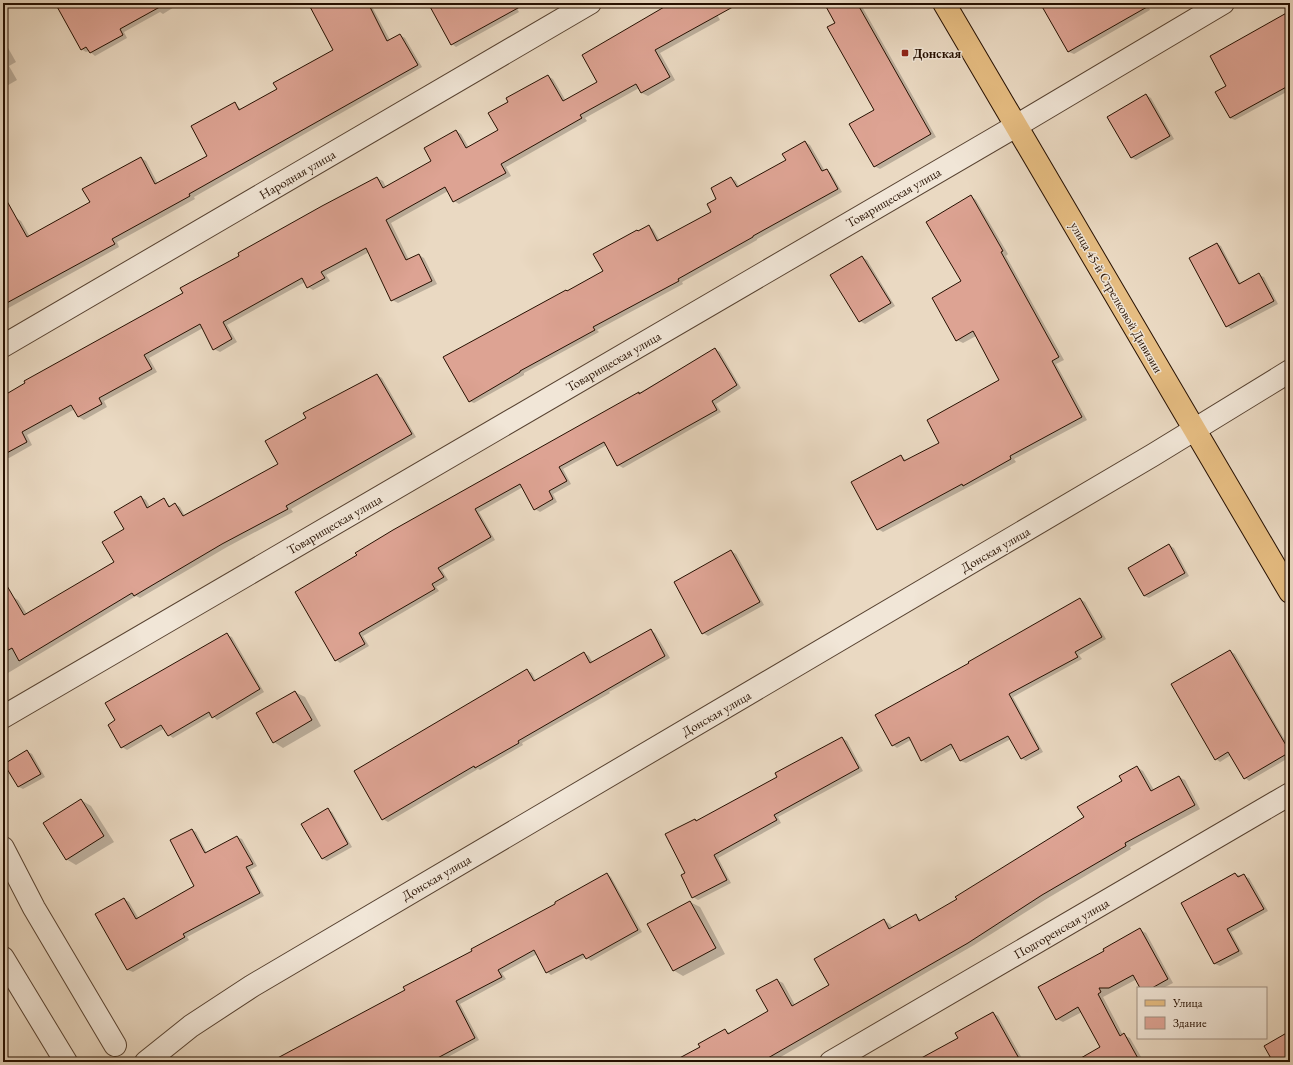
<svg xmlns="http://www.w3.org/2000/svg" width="1293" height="1065" font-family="'EB Garamond',serif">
  <rect width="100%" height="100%" fill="#ead9c2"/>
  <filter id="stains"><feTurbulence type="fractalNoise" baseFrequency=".005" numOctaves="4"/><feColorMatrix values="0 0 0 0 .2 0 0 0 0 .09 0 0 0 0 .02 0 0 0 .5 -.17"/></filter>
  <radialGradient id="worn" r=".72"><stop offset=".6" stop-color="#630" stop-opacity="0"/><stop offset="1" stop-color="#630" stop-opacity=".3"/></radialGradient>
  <path fill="#0003" d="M 56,3 L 179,3 L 179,4 L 163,14 L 160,12 L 124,32 L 127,38 L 95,56 L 89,51 L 86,52 L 81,49 Z
    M 309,3 L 370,3 L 390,40 L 400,35 L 405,38 L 422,67 L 194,197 L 195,199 L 117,242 L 119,247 L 3,311 L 3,226 L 16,218 L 21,221 L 30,237 L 91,203 L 141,158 L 146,161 L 158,184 L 208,156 L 235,104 L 242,110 L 278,90 L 334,50 Z
    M 432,3 L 514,3 L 519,12 L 456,47 L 452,44 Z
    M 674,3 L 711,3 L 720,20 L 660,53 L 675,80 L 648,96 L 642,93 L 639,88 L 585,118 L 587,121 L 506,167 L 511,176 L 459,204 L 454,201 L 448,191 L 391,223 L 409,260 L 419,255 L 424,258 L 437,284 L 398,303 L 392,300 L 369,252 L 326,275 L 330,281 L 313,290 L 308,287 L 305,282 L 227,325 L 237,342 L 220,352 L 214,349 L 203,328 L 149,358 L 157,372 L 104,401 L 107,407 L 84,420 L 79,417 L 75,409 L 27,435 L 32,445 L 9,458 L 3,455 L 3,397 L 184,293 L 241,256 L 377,178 L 383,181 L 386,187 L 432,161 L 456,131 L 461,134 L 469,148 L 499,131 L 510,102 L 548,76 L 553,79 L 566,101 L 599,82 Z
    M 825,3 L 860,3 L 936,137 L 880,169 L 874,166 L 876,111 Z
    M 1041,3 L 1157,3 L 1149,8 L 1150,10 L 1074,54 L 1069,52 Z
    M 1290,11 L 1290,90 L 1235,120 L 1230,118 L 1285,14 Z
    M 3,39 L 16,62 L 9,66 L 17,80 L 3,88 Z
    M 1146,95 L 1151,98 L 1174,139 L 1136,160 L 1132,158 L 1109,117 Z
    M 805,142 L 810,145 L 825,171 L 827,170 L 831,173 L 842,192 L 757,239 L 757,240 L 682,282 L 683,284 L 597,330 L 599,332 L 524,373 L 524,375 L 474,403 L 469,401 L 567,292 L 604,272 L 639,232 L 649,226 L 653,229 L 660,241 L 713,212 L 718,199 L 731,178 L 736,181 L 739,187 L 787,160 Z
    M 971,196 L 976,200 L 1008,254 L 1006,256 L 1064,360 L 1056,364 L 1087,420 L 1014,459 L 1016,462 L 883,532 L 878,529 L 901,456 L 907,461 L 941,443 L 1000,381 L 976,336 L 963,343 L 957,340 Z
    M 1217,244 L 1221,246 L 1241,284 L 1259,275 L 1264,277 L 1278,304 L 1231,329 L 1227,326 Z
    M 862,257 L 867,260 L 895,306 L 865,324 L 860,321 Z
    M 715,349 L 720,352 L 741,388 L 716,404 L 721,412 L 623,468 L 618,465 L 607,445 L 563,469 L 571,484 L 553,494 L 557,502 L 540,512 L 535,509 L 523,487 L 479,512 L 495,540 L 442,570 L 448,580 L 436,587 L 439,591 L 363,636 L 369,646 L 340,663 L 336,660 L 296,592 Z
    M 377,375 L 382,378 L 416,437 L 291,509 L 293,512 L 227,547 L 140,598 L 136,596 L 3,676 L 3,603 L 13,597 L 18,600 L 27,614 L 115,562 L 125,529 L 141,497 L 146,500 L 150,507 L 164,500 L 171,507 L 175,504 L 180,507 L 185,516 L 280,464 L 307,418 Z
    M 1169,545 L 1174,548 L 1189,576 L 1149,598 L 1144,596 Z
    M 731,551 L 736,554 L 764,605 L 708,636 L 703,633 L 675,583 Z
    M 1080,599 L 1085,602 L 1106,639 L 1079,655 L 1082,659 L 1013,697 L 1043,752 L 1026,761 L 1021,758 L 1011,739 L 966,763 L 961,761 L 954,748 L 926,763 L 922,760 L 911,740 L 897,748 L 893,745 L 971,664 Z
    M 651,631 L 655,633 L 670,658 L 609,692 L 610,693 L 522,743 L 523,745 L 480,770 L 478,769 L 388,822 L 383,819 L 527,670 L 532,673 L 536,681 L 584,653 L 589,656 L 593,663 Z
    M 227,635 L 232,637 L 264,692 L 217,720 L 212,715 L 173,738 L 169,735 L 165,728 L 127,750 L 122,747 Z
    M 1230,651 L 1235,654 L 1290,749 L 1290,757 L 1249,781 L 1245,778 L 1231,755 L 1220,762 L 1216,759 Z
    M 295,692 L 305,697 L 321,726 L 283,748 L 274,742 Z
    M 842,738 L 847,741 L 863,771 L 778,817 L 781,823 L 718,858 L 731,883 L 698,900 L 693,897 L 686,874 L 695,820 L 697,822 L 779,777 Z
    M 27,751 L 32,754 L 45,777 L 23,789 L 19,787 Z
    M 1137,767 L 1143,771 L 1154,790 L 1179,777 L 1185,780 L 1200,809 L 1130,847 L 1131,849 L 1048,898 L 974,945 L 772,1062 L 674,1062 L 701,1047 L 725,1030 L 730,1033 L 770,1012 L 777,980 L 783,983 L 795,1005 L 830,985 L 884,920 L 890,924 L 893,928 L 916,916 L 922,920 L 958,900 L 1085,818 Z
    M 81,800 L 91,806 L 114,842 L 76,865 L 66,859 Z
    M 328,810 L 332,812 L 352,847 L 327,861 L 323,859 Z
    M 192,830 L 196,832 L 207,853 L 237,837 L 242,839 L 257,866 L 250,870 L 264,896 L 187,937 L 189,940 L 133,972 L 128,970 L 97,915 L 124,899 L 129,902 L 139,919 L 196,886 Z
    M 1290,841 L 1290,851 L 1286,843 Z
    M 607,874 L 611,877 L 642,932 L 591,961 L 586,957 L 551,975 L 547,972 L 537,954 L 502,973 L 506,979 L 460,1004 L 479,1040 L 439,1062 L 284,1062 Z
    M 1235,874 L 1249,878 L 1268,911 L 1231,932 L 1243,954 L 1220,966 L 1215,964 L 1182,903 Z
    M 690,902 L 700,907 L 725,954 L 683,976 L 673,970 Z
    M 1140,930 L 1146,933 L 1173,983 L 1163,988 L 1142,988 L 1137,979 L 1103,997 L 1123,1035 L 1130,1038 L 1144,1062 L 1098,1062 L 1101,1048 L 1082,1012 L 1063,1022 L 1057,1019 L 1106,952 Z
    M 993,1013 L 998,1016 L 1023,1060 L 1020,1062 L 916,1062 L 959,1038 Z"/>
  <path fill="#dda393" stroke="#261001" d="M 55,3 L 167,3 L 120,29 L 123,35 L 90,53 L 86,47 L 81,50 Z
    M 308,3 L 368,3 L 387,41 L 400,34 L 418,65 L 189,194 L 190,196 L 112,239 L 115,244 L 3,305 L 3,194 L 27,237 L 90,202 L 82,189 L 141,157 L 155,184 L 207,156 L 191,126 L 235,102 L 239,110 L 277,89 L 273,83 L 333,50 Z
    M 428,3 L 527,3 L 451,45 Z
    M 671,3 L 740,3 L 655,50 L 670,77 L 641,93 L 636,84 L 580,115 L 582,118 L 501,164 L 506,173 L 453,202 L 445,187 L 386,220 L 406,260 L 419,254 L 432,281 L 391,301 L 366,248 L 321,272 L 325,278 L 307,288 L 302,278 L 223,322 L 232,339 L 213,350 L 200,324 L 144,355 L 152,369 L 99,398 L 102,404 L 78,417 L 71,405 L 22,432 L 27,442 L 3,455 L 3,396 L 25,383 L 24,381 L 183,293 L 180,288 L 239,256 L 238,253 L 322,206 L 377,177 L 383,188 L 431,161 L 424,148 L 456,130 L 466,148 L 498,130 L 488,113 L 508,102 L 506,98 L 548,75 L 563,101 L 597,82 L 582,55 Z
    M 824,3 L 857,3 L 931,134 L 874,167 L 849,124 L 874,110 L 827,27 L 835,23 Z
    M 1040,3 L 1154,3 L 1068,52 Z
    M 1290,11 L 1290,85 L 1230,118 L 1215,92 L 1226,86 L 1210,56 Z
    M 1146,94 L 1170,136 L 1131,158 L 1107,117 Z
    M 805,141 L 822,171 L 827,169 L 838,189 L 753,236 L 753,237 L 678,279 L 679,281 L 593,327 L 595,330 L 520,371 L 520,372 L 469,402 L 443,357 L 566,290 L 567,291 L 603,271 L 593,254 L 637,230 L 638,231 L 649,225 L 657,241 L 711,212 L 707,204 L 716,199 L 711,188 L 731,177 L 737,187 L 786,160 L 782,154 Z
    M 971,195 L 1003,251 L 1001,252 L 1059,357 L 1052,361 L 1082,417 L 1010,456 L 1011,459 L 963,486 L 962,484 L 877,530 L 851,482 L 901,455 L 904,461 L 939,443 L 927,420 L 999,380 L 973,331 L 956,341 L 932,298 L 961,281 L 926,222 Z
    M 1217,243 L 1239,284 L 1259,273 L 1274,301 L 1226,327 L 1189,258 Z
    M 862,256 L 891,303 L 859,322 L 830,275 Z
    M 715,348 L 737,385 L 712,401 L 717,410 L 617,466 L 604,442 L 559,467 L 567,481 L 549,491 L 553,499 L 534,510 L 520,484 L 475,509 L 491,537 L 438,568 L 444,577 L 432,584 L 435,589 L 359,633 L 365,644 L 335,661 L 295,592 L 357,555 L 355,553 L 393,530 L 639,392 L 639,394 Z
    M 377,374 L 412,434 L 286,506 L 288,509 L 222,544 L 134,596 L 132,593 L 19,661 L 12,648 L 3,653 L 3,579 L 24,615 L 114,562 L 102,542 L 124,529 L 114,512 L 141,496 L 147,508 L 164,498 L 169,507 L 175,503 L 183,516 L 278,464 L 265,441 L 306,418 L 303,413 Z
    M 1169,544 L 1185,573 L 1144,596 L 1128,568 Z
    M 731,550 L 760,602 L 702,634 L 674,582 Z
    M 1080,598 L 1102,637 L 1075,652 L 1078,657 L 1009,694 L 1039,749 L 1021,759 L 1008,736 L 960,761 L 951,744 L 921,761 L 909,737 L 892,746 L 875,715 L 969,663 L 968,662 Z
    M 651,629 L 665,656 L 518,741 L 519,743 L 475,768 L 474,766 L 382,820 L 354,771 L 527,669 L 534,681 L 584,652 L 590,663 Z
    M 227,633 L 260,689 L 212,718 L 209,712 L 168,736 L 161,725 L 121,748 L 108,725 L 115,720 L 105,703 Z
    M 1230,650 L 1290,752 L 1244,779 L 1228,752 L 1215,760 L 1171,684 Z
    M 295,691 L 312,720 L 273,743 L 256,713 Z
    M 842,737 L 859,768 L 774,815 L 777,820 L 714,855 L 727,880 L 692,898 L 681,875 L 685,873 L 665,834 L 695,819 L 696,821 L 777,777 L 775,773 Z
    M 27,750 L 41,774 L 18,787 L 4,764 Z
    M 1137,766 L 1151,791 L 1179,776 L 1195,805 L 1125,843 L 1126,846 L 1042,895 L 968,943 L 761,1062 L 672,1062 L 700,1047 L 698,1044 L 725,1029 L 728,1034 L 768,1011 L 756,990 L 777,979 L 792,1006 L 829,985 L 814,959 L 884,919 L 889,929 L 916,914 L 919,921 L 957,899 L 955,897 L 1084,817 L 1077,807 L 1122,781 L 1119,776 Z
    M 81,799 L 104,836 L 66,860 L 43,823 Z
    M 328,808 L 348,844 L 322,859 L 301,824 Z
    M 192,829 L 205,853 L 237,836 L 253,864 L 246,867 L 260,893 L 183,934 L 185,937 L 127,970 L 95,914 L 124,898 L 136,919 L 194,886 L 170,840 Z
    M 607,873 L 638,930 L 586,959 L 583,954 L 546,973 L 534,950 L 498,970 L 502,977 L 456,1001 L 475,1038 L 430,1062 L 270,1062 L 405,990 L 403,987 L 472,951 L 471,949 L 555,904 L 555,902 Z
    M 1235,873 L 1238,877 L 1244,874 L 1264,909 L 1227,929 L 1239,951 L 1214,964 L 1181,903 Z
    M 690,901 L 716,948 L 673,971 L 647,924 Z
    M 1140,928 L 1168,979 L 1152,988 L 1140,988 L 1133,975 L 1109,988 L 1099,988 L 1101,992 L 1098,994 L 1120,1036 L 1124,1033 L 1140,1062 L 1074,1062 L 1100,1047 L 1078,1007 L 1056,1020 L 1038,987 L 1104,951 L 1103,949 Z
    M 993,1012 L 1021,1062 L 914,1062 L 958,1038 L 955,1033 Z
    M 1290,1031 L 1290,1062 L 1273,1062 L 1264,1046 Z"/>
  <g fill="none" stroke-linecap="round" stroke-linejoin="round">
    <g stroke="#574231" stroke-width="24">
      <path id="minor" d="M 3,346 L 590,3
        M 3,717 L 1016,126 L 1223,3
        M 3,848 L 34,908 L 115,1045
        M 3,958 L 66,1062
        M 146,1062 L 191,1026 L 252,986 L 1153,455 L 1290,371
        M 831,1062 L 1290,794"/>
    </g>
    <g stroke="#261001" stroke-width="24">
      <path id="major" d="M 944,3 L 1290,592"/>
    </g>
    <use href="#minor" stroke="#f1e6d7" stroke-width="22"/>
    <use href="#major" stroke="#e5bc81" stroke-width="22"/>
  </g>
  <rect fill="#8f2418" stroke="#f1e6d7" stroke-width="1.5" x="901" y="49" width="8" height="8" rx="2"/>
  <g text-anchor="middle" stroke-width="3" stroke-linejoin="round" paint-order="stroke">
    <g font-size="13" font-weight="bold" fill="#261001" stroke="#f1e6d7" text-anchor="start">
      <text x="913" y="58">Донская</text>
    </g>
    <g font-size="13" fill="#261001" stroke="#f1e6d7">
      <text transform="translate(297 174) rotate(-30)" y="5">Народная улица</text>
      <text transform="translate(893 197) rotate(-30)" y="5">Товарищеская улица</text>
      <text transform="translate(1117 297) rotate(60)" y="5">улица 45-й Стрелковой Дивизии</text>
      <text transform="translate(613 361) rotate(-30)" y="5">Товарищеская улица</text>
      <text transform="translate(334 524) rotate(-30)" y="5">Товарищеская улица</text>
      <text transform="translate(995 549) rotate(-30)" y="5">Донская улица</text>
      <text transform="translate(716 713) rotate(-30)" y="5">Донская улица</text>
      <text transform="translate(436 877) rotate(-30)" y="5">Донская улица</text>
      <text transform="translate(1061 928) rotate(-30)" y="5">Подгоренская улица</text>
    </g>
  </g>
  <rect width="1293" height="1065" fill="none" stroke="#ead9c2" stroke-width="16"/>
  <rect x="4" y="4" width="1285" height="1057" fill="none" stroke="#261001" stroke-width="2"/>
  <rect x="8" y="8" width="1277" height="1049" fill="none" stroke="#261001"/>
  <rect x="1137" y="987" width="130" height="52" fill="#f1e6d7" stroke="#a09081"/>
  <rect x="1145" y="1000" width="20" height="6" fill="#e5bc81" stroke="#a09081"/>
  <text x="1173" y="1007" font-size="12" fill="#261001">Улица</text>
  <rect x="1145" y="1017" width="20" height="12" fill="#dda393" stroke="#a09081"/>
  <text x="1173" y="1027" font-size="12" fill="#261001">Здание</text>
  <rect width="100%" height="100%" filter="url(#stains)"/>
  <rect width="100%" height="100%" fill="url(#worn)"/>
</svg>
